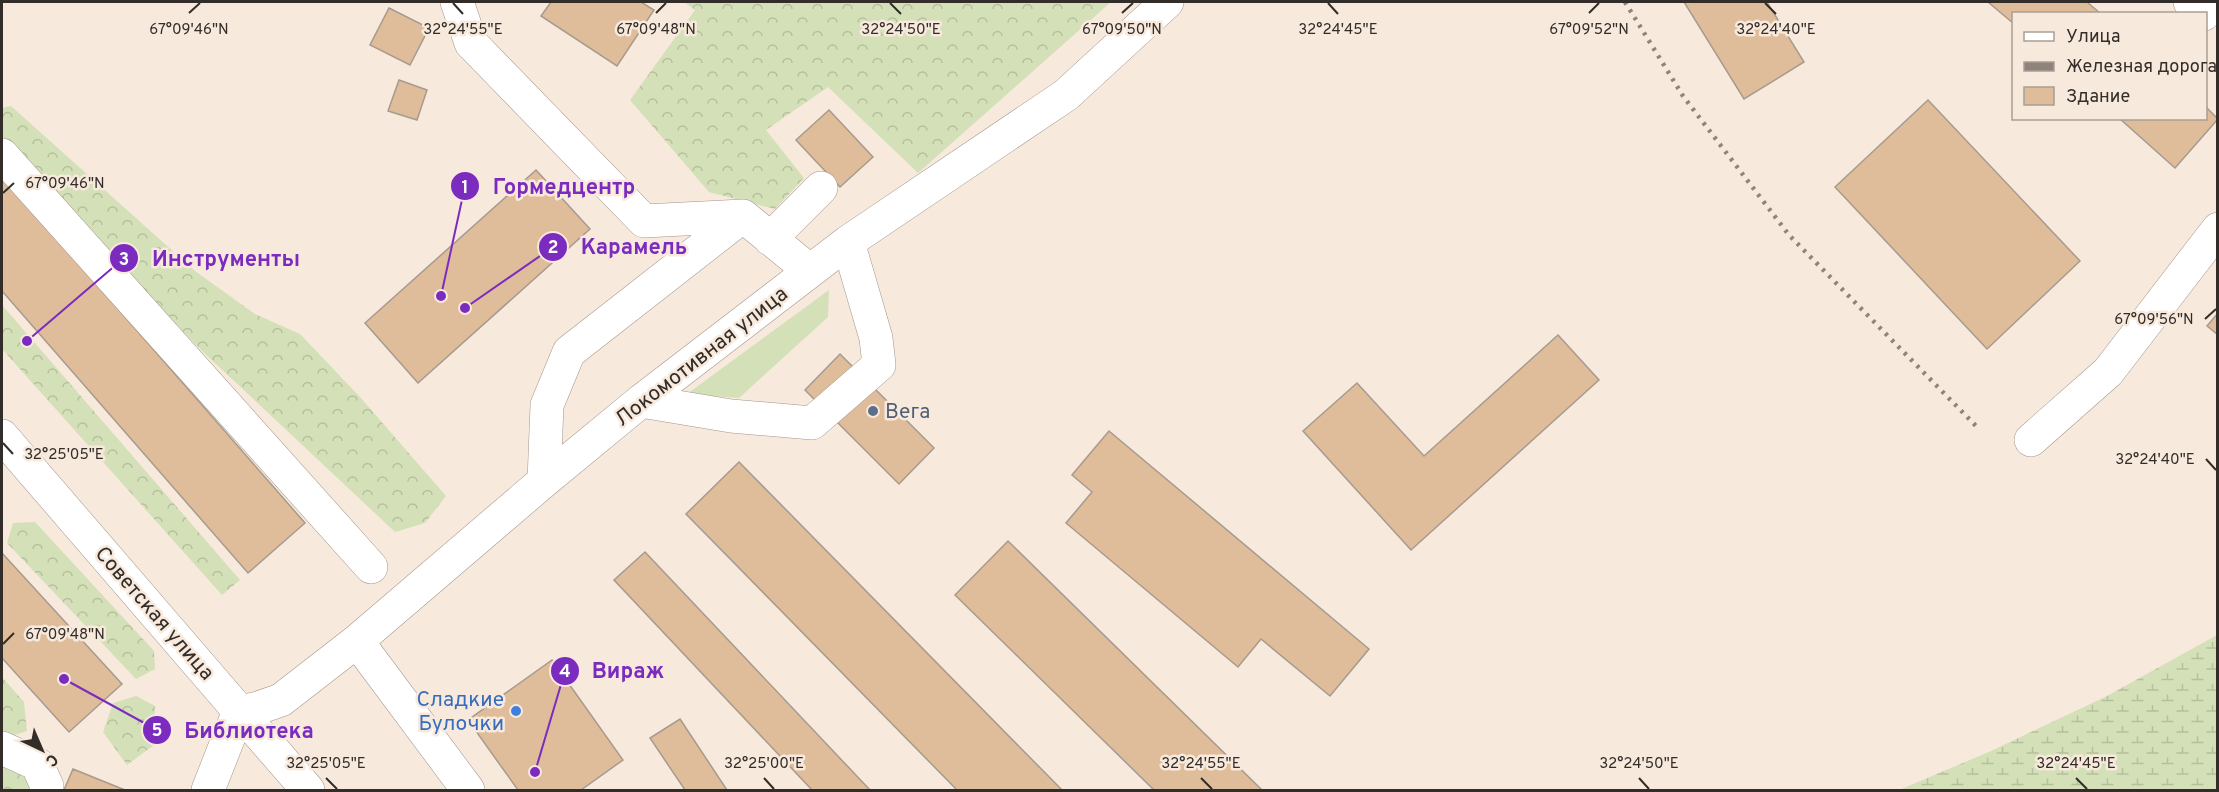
<svg xmlns="http://www.w3.org/2000/svg" width="2219" height="792" font-family="Overpass,sans-serif">
  <defs>
    <pattern id="forest-crowns" width="20" height="18" patternUnits="userSpaceOnUse" patternTransform="scale(1.5)"><rect width="20" height="18" fill="#d4e0b7"/><path d="M2 6a3 3 0 1 1 6 0M12 15a3 3 0 1 1 6 0" fill="none" stroke="#b6c09d"/></pattern>
    <pattern id="wetland-marsh" width="20" height="14" patternUnits="userSpaceOnUse" patternTransform="scale(1.5)"><rect width="20" height="14" fill="#d4e0b7"/><path d="M1 5h8M5 5V1M11 12h8M15 12V8" fill="none" stroke="#b6c09d"/></pattern>
  </defs>
  <rect width="100%" height="100%" fill="#f8e9dd"/>
  <path fill="#d4e0b7" d="M 829,290 L 828,317 L 739,398 L 687,394 Z"/>
  <path fill="url(#forest-crowns)" d="M 684,2 L 1111,2 L 918,173 L 828,87 L 766,130 L 804,178 L 775,209 L 709,192 L 630,100 L 695,10 Z
    M 11,106 L 195,271 L 255,314 L 300,334 L 360,397 L 446,496 L 425,523 L 395,532 L 201,350 L 2,142 L 2,108 Z
    M 2,305 L 240,580 L 222,595 L 2,349 Z
    M 35,522 L 154,651 L 155,669 L 136,679 L 7,543 L 13,523 Z
    M 2,677 L 24,702 L 27,731 L 2,739 Z
    M 136,696 L 155,706 L 154,745 L 127,765 L 103,732 L 113,703 Z
    M 2,764 L 33,783 L 31,790 L 2,790 Z"/>
  <path fill="url(#wetland-marsh)" d="M 2217,635 L 2217,790 L 1899,790 L 1991,751 L 2107,696 Z"/>
  <path fill="#dfbc9a" stroke="#a79a8e" stroke-width="1.5" d="M 551,2 L 641,2 L 654,10 L 617,66 L 541,16 Z
    M 1684,2 L 1767,2 L 1804,62 L 1744,99 Z
    M 1988,2 L 2087,2 L 2101,14 L 2014,14 L 2014,24 Z
    M 389,8 L 429,28 L 410,65 L 370,45 Z
    M 399,80 L 427,90 L 417,120 L 388,111 Z
    M 1928,100 L 2080,261 L 1987,349 L 1835,187 Z
    M 2206,107 L 2218,119 L 2175,168 L 2119,118 L 2206,118 Z
    M 829,110 L 873,157 L 840,187 L 796,140 Z
    M 536,170 L 590,229 L 418,383 L 365,323 Z
    M 2,176 L 305,523 L 248,573 L 2,291 Z
    M 2218,313 L 2218,335 L 2207,326 Z
    M 1558,335 L 1599,380 L 1411,550 L 1303,431 L 1357,383 L 1424,456 Z
    M 840,354 L 934,448 L 899,484 L 805,390 Z
    M 1109,431 L 1369,649 L 1330,696 L 1261,639 L 1238,667 L 1066,523 L 1092,492 L 1072,475 Z
    M 739,462 L 1062,790 L 957,790 L 686,514 Z
    M 1008,541 L 1262,790 L 1154,790 L 955,595 Z
    M 645,552 L 870,790 L 812,790 L 614,580 Z
    M 2,553 L 122,684 L 69,732 L 2,658 Z
    M 552,660 L 623,760 L 581,790 L 518,790 L 468,720 Z
    M 680,719 L 727,790 L 685,790 L 650,738 Z
    M 73,769 L 125,790 L 64,790 Z"/>
  <g fill="none" stroke-linecap="round" stroke-linejoin="round">
    <g stroke="#a4968b" stroke-width="34">
      <path id="minor" d="M 457,2 L 471,43 L 644,221 L 743,216
        M 2190,2 L 2204,14
        M 2,155 L 371,567
        M 770,239 L 821,188
        M 641,401 L 731,416 L 812,423 L 879,365 L 876,338 L 848,242
        M 2031,440 L 2108,372 L 2218,229
        M 544,481 L 547,405 L 569,352 L 743,216 L 810,271
        M 357,641 L 468,790
        M 239,711 L 255,709 L 281,700 L 357,641 L 544,481 L 641,401 L 848,242 L 1066,95 L 1167,2
        M 239,711 L 308,790
        M 2,748 L 37,764 L 47,786 L 46,790"/>
    </g>
    <g stroke="#a4968b" stroke-width="34">
      <path id="major" d="M 2,436 L 239,711 L 208,790"/>
    </g>
    <use href="#minor" stroke="#fff" stroke-width="33"/>
    <use href="#major" stroke="#fff" stroke-width="33"/>
    <path stroke="#8e847c" stroke-width="4.5" stroke-dasharray="3 6" stroke-linecap="butt" d="M 1625,2 L 1683,96 L 1789,235 L 1979,429"/>
  </g>
  <path fill="none" stroke="#322d28" stroke-width="2" d="M 453,3 L 463,14M 890,3 L 901,14M 1328,3 L 1338,14M 1765,3 L 1776,14M 189,13 L 200,3M 656,13 L 666,3M 1122,13 L 1133,3M 1589,13 L 1599,3M 3,193 L 14,183M 2205,319 L 2216,309M 3,443 L 13,454M 2206,459 L 2216,470M 3,644 L 14,633M 326,778 L 337,789M 764,778 L 774,789M 1201,778 L 1212,789M 1639,778 L 1649,789M 2076,778 L 2087,789"/>
  <circle fill="#5c6f8a" stroke="#f8e9dd" stroke-width="2" cx="873" cy="411" r="6"/>
  <circle fill="#3f7fe0" stroke="#f8e9dd" stroke-width="2" cx="516" cy="711" r="6"/>
  <g text-anchor="middle" stroke-width="5" stroke-linejoin="round" paint-order="stroke">
    <g font-size="21" fill="#322d28" stroke="#f8e9dd">
      <text transform="translate(701 356) rotate(-38)" y="7">Локомотивная улица</text>
      <text transform="translate(155 613) rotate(49)" y="7">Советская улица</text>
    </g>
    <g font-size="21" fill="#4e5e75" stroke="#f8e9dd" text-anchor="start">
      <text x="885" y="418">Вега</text>
    </g>
    <g font-size="21" fill="#366cbe" stroke="#f8e9dd" text-anchor="end">
      <text x="504" y="706">Сладкие<tspan x="504" dy="24">Булочки</tspan></text>
    </g>
  </g>
  <g font-size="15" text-anchor="middle" fill="#322d28" stroke="#f8e9dd" stroke-width="5" stroke-linejoin="round" paint-order="stroke">
    <text x="1122" y="34">67°09'50"N</text>
    <text x="189" y="34">67°09'46"N</text>
    <text x="656" y="34">67°09'48"N</text>
    <text x="1589" y="34">67°09'52"N</text>
    <text x="463" y="34">32°24'55"E</text>
    <text x="901" y="34">32°24'50"E</text>
    <text x="1338" y="34">32°24'45"E</text>
    <text x="1776" y="34">32°24'40"E</text>
    <text x="65" y="188">67°09'46"N</text>
    <text x="2154" y="324">67°09'56"N</text>
    <text x="64" y="459">32°25'05"E</text>
    <text x="2155" y="464">32°24'40"E</text>
    <text x="65" y="639">67°09'48"N</text>
    <text x="326" y="768">32°25'05"E</text>
    <text x="764" y="768">32°25'00"E</text>
    <text x="1201" y="768">32°24'55"E</text>
    <text x="1639" y="768">32°24'50"E</text>
    <text x="2076" y="768">32°24'45"E</text>
  </g>
  <path fill="none" stroke="#7b2cbf" stroke-width="2" d="M441 296L465 186M465 308L553 247M27 341L124 258M535 772L565 671M64 679L157 730"/>
  <g fill="#7b2cbf" stroke="#f8e9dd" stroke-width="2">
    <circle cx="441" cy="296" r="6"/>
    <circle cx="465" cy="308" r="6"/>
    <circle cx="27" cy="341" r="6"/>
    <circle cx="535" cy="772" r="6"/>
    <circle cx="64" cy="679" r="6"/>
    <circle cx="465" cy="186" r="15"/>
    <circle cx="553" cy="247" r="15"/>
    <circle cx="124" cy="258" r="15"/>
    <circle cx="565" cy="671" r="15"/>
    <circle cx="157" cy="730" r="15"/>
  </g>
  <g font-size="18" text-anchor="middle" font-weight="bold" fill="#fff">
    <text x="465" y="193">1</text>
    <text x="553" y="253">2</text>
    <text x="124" y="265">3</text>
    <text x="565" y="677">4</text>
    <text x="157" y="736">5</text>
  </g>
  <g font-size="22" text-anchor="middle" font-weight="bold" fill="#7b2cbf" stroke="#f8e9dd" stroke-width="5" stroke-linejoin="round" paint-order="stroke">
    <text x="564" y="194">Гормедцентр</text>
    <text x="634" y="254">Карамель</text>
    <text x="226" y="266">Инструменты</text>
    <text x="628" y="678">Вираж</text>
    <text x="249" y="738">Библиотека</text>
  </g>
  <rect width="2219" height="792" fill="none" stroke="#322d28" stroke-width="6"/>
  <rect x="2012" y="12" width="195" height="108" fill="#f8e9dd" stroke="#a99e95" stroke-width="1.5"/>
  <rect x="2024" y="32" width="30" height="9" fill="#ffffff" stroke="#a99e95" stroke-width="1.5"/>
  <text x="2066" y="42" font-size="18" fill="#322d28">Улица</text>
  <rect x="2024" y="62" width="30" height="9" fill="#8e847c" stroke="#a99e95" stroke-width="1.5"/>
  <text x="2066" y="72" font-size="18" fill="#322d28">Железная дорога</text>
  <rect x="2024" y="87" width="30" height="18" fill="#dfbc9a" stroke="#a99e95" stroke-width="1.5"/>
  <text x="2066" y="102" font-size="18" fill="#322d28">Здание</text>
  <g transform="translate(42 750) rotate(136)" stroke="#f8e9dd" stroke-width="4.5" paint-order="stroke">
  <path d="M0-4.5L10 22L0 15L-10 22Z" fill="#322d28"/>
  <text y="-9" font-size="16" font-weight="bold" text-anchor="middle" fill="#322d28">С</text>
  </g>
</svg>
